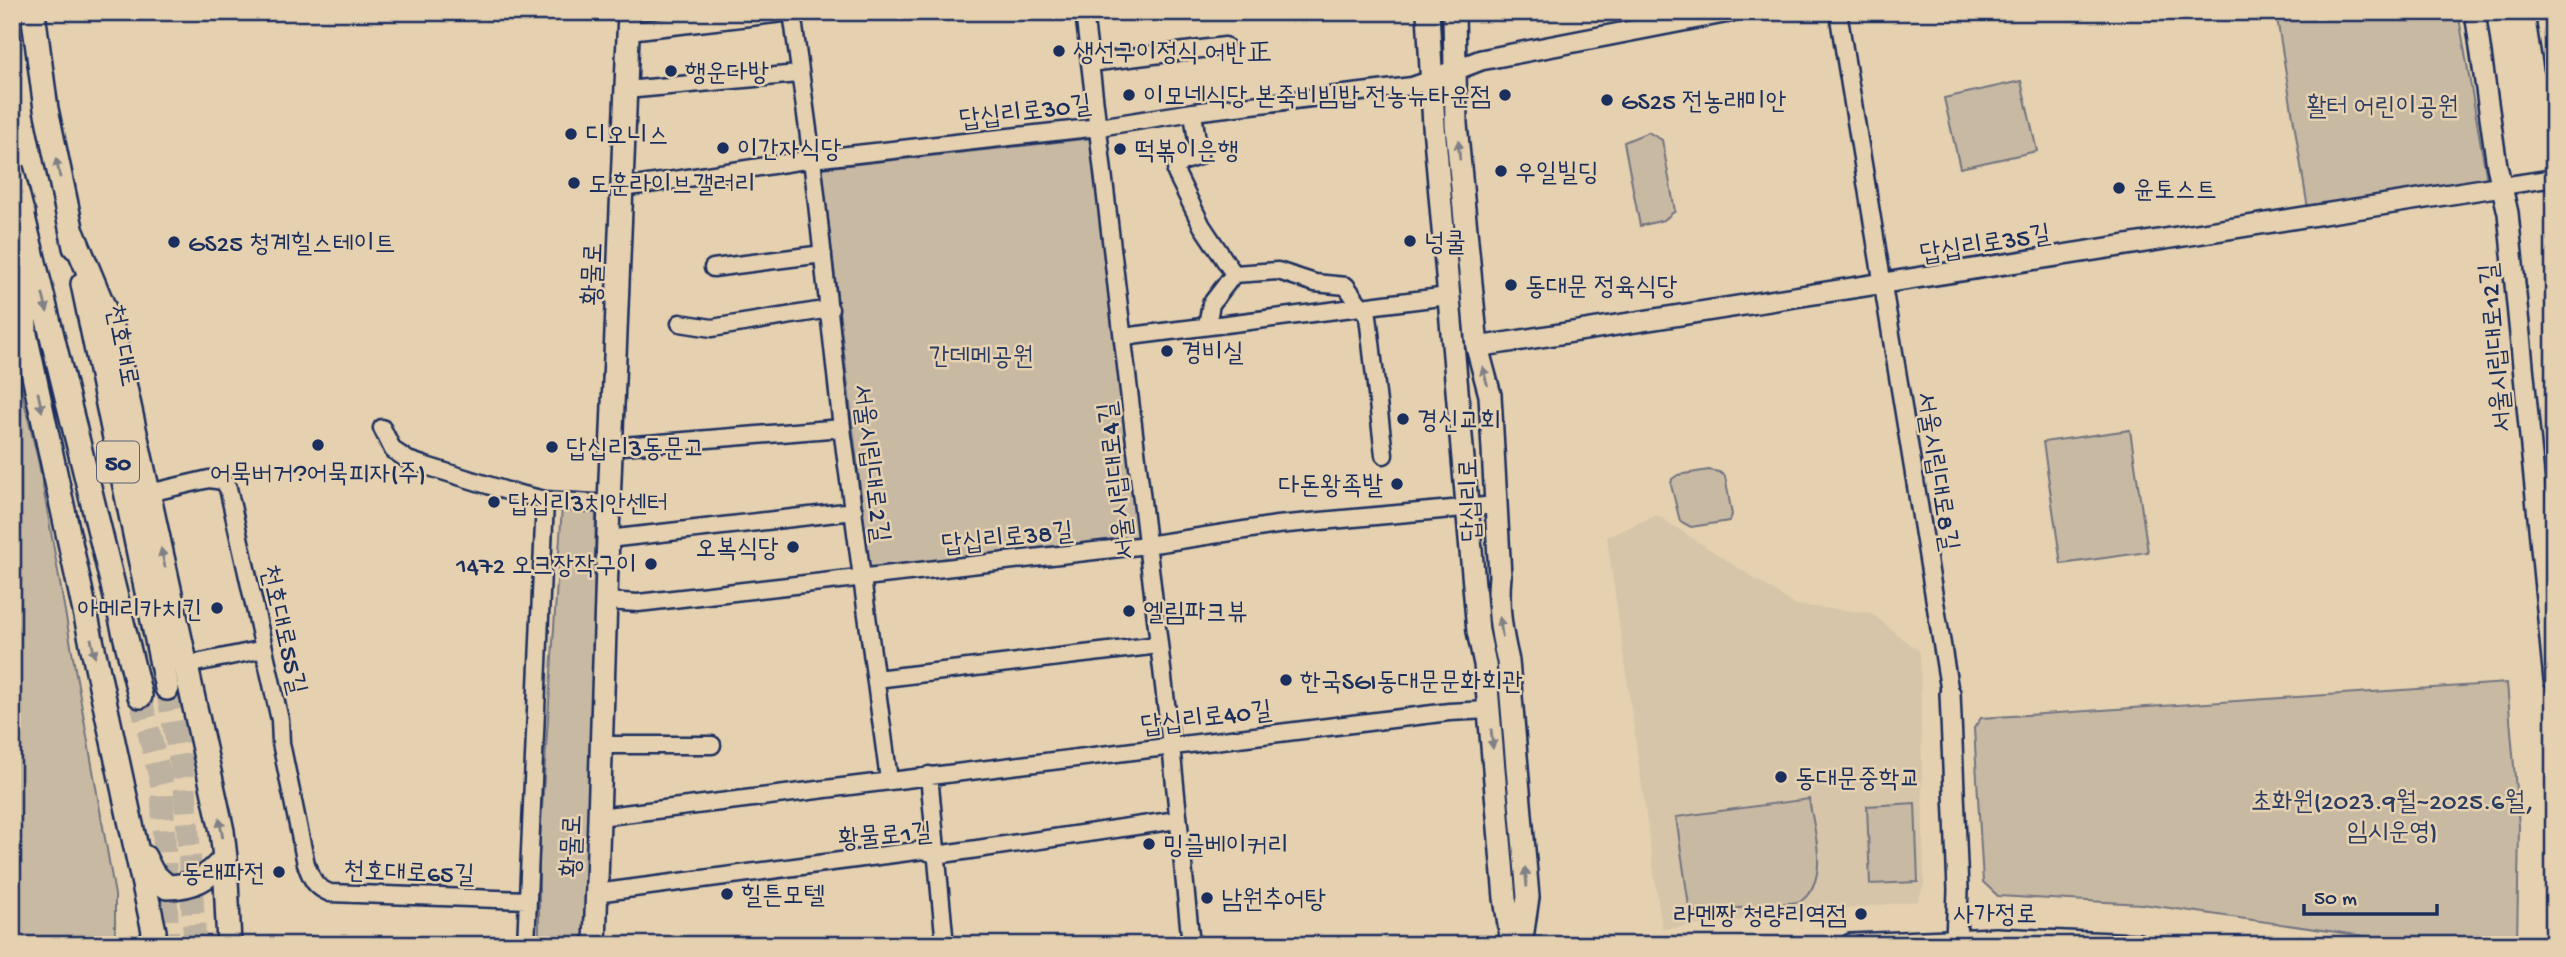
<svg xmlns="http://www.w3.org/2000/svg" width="2566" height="957" font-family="'Gochi Hand','LXGW WenKai TC','Poor Story',sans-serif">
  <rect width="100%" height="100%" fill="#e5d1af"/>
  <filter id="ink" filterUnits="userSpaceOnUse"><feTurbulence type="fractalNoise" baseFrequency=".0143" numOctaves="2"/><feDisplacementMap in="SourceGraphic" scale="14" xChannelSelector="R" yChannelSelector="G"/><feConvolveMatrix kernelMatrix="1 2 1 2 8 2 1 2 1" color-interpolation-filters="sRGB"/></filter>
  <g filter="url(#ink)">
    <path fill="#d6c5a9" d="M 1657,515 L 1795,605 L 1871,613 L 1920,652 L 1924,884 L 1918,901 L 1662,929 L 1607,537 Z"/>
    <path fill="#c8b9a3" stroke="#727480" stroke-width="2" d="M 2276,12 L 2458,12 L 2487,180 L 2308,209 Z
      M 2021,81 L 2037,151 L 1960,168 L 1944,98 Z
      M 1648,132 L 1662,140 L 1675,211 L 1664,220 L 1640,226 L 1624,142 Z
      M 1093,138 L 1140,541 L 870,572 L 822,168 Z
      M 19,380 L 39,464 L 115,895 L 115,945 L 12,945 L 12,422 Z
      M 2130,430 L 2148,552 L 2061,564 L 2043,442 Z
      M 1709,470 L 1719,472 L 1725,476 L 1732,515 L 1729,521 L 1691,527 L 1680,521 L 1671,485 L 1672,479 L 1678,475 Z
      M 596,506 L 588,942 L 539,945 L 539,854 L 562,507 Z
      M 2507,683 L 2519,826 L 2517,945 L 2426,945 L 2142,904 L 1998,896 L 1983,882 L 1974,728 L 1981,718 Z
      M 1809,799 C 1814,831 1831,879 1800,902 L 1690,913 L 1676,817 Z
      M 1915,803 L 1918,882 L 1870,884 L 1867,806 Z"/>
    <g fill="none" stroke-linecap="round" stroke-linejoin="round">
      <path stroke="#bdb19f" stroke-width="23" stroke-dasharray="23 11" stroke-linecap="butt" d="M 167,688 L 185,787 L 195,945
        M 140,696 L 162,785 L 168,945"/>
      <g stroke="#1b2f5e" stroke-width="21">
        <path id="minor" d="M 792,12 L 812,159 L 842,428 L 889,780
          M 1084,12 L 1171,745 L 1191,945
          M 1838,12 L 1950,693
          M 2544,12 L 2553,69
          M 629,31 L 792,12
          M 1090,63 L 1225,46
          M 626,90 L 798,74
          M 1193,112 L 1199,156 L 1177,164 L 1176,173 L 1202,226 L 1234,274
          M 2502,186 L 2554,178
          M 622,188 L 812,159 L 1099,127 L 1193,112 L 1412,86 L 1432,79
          M 713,268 L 823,254
          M 680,323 L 712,328 L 830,309
          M 1207,325 L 1211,304 L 1234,274 L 1278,271 L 1315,283 L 1346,286 L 1368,316 L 1384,455
          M 1123,337 L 1448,296
          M 382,428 L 393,450 L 408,460 L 426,466 L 507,491 L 545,500 L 609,504
          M 611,447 L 842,428
          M 149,493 L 209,479 L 223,481 L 228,488 L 280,720 L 281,743 L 306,864 C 312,880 315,887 330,893 L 527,900
          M 608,539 L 854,511
          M 606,601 L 638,603 L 1147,545 L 1277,525 L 1496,505
          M 186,665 L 264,649
          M 876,679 L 1159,645
          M 601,745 L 712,745
          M 929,775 L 945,945
          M 599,817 L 1449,712 L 1489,710
          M 596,893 L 924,850 L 936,855 L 1177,820
          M 526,945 L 545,500"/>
      </g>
      <g stroke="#1b2f5e" stroke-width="24">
        <path id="tertiary" d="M 2475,12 L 2497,166 L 2508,213 L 2554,680
          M 1432,79 L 1481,60 L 1729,12
          M 1477,347 L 2502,186
          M 1950,693 L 1958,890 L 1956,940"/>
      </g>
      <g stroke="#1b2f5e" stroke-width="26">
        <path id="secondary" d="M 1428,12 L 1434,126 L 1478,631 L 1485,664 L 1505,898 L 1512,945
          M 1454,12 L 1456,124 L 1477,347 L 1490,395 L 1500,576 C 1497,606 1501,632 1508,661 L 1528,897 L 1521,945
          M 595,945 L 609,504 L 629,12
          M 1851,945 L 1996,939 L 2138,945"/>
      </g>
      <g stroke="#1b2f5e" stroke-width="28">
        <path id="primary" d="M 33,12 L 46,109 L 75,247
          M 12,172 L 140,696
          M 23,213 L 25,334 L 154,931 L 152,945
          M 73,234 L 112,328 L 222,831 L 225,858 L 229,945
          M 83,284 L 167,688
          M 144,857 L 152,873 L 167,887 C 193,887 209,878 225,858"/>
      </g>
      <use href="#minor" stroke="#e5d1af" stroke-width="16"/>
      <use href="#tertiary" stroke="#e5d1af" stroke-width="19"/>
      <use href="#secondary" stroke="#e5d1af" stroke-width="21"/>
      <use href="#primary" stroke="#e5d1af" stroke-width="23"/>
    </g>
    <defs><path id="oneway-solid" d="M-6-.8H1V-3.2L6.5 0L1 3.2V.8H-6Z" transform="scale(1.75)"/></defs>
    <g fill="#808086">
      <use href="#oneway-solid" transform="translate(1459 150) rotate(-95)"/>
      <use href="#oneway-solid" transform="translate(58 168) rotate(-102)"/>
      <use href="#oneway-solid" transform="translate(45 303) rotate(76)"/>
      <use href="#oneway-solid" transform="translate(1485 376) rotate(-105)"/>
      <use href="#oneway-solid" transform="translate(40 402) rotate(78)"/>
      <use href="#oneway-solid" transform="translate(163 558) rotate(-102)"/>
      <use href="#oneway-solid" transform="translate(1501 627) rotate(-98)"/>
      <use href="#oneway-solid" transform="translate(93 648) rotate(78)"/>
      <use href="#oneway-solid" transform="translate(1492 739) rotate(85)"/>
      <use href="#oneway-solid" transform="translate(221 828) rotate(-100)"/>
      <use href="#oneway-solid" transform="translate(1526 877) rotate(-95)"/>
    </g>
  </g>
  <g fill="#1b2f5e" stroke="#e5d1af" stroke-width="2.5">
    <circle cx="1059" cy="51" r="7"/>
    <circle cx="671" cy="71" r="7"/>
    <circle cx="1129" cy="95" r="7"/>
    <circle cx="1505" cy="95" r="7"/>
    <circle cx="1607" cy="100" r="7"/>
    <circle cx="571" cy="134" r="7"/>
    <circle cx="723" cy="148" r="7"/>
    <circle cx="1120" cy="149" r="7"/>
    <circle cx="1501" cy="171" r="7"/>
    <circle cx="574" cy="183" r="7"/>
    <circle cx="2119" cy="188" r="7"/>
    <circle cx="1410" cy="241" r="7"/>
    <circle cx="174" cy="242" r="7"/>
    <circle cx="1511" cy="285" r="7"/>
    <circle cx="1167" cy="351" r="7"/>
    <circle cx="1403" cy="419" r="7"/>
    <circle cx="318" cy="445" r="7"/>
    <circle cx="552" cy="447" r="7"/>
    <circle cx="1397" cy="484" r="7"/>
    <circle cx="494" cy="502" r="7"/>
    <circle cx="793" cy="547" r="7"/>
    <circle cx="651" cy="564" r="7"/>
    <circle cx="217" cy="608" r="7"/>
    <circle cx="1129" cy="611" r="7"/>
    <circle cx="1286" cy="680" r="7"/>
    <circle cx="1781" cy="777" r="7"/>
    <circle cx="1149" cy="844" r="7"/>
    <circle cx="279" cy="872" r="7"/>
    <circle cx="727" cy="894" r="7"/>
    <circle cx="1207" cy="898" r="7"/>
    <circle cx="1861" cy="914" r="7"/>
  </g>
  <g text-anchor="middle" stroke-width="5" stroke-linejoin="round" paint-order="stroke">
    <rect fill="#e5d1af" stroke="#586076" stroke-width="2" x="97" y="441.5" width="42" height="41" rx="5"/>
    <g font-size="24" font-weight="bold" fill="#1b2f5e">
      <text x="118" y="470">50</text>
    </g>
    <g font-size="26" fill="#1b2f5e" stroke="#e5d1af" text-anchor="start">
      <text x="1073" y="60">생선구이정식 어반正</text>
      <text x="685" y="80">행운다방</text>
      <text x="1143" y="104">이모네식당</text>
      <text x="1491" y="104" text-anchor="end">본죽비빔밥 전농뉴타운점</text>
      <text x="1621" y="109">GS25 전농래미안</text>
      <text x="585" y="143">디오니스</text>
      <text x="737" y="157">이간자식당</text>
      <text x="1134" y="158">떡볶이은행</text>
      <text x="1515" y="180">우일빌딩</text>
      <text x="588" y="192">도훈라이브갤러리</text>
      <text x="2133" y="197">윤토스트</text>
      <text x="1424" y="250">넝쿨</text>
      <text x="188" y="251">GS25 청계힐스테이트</text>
      <text x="1525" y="294">동대문 정육식당</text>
      <text x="1181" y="360">경비실</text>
      <text x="1417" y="428">경신교회</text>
      <text x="566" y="456">답십리3동문고</text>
      <text x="318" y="481" text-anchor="middle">어묵버거?어묵피자(주)</text>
      <text x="1383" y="493" text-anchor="end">다돈왕족발</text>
      <text x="508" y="511">답십리3치안센터</text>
      <text x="779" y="556" text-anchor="end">오복식당</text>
      <text x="637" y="573" text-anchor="end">1472 오크장작구이</text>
      <text x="203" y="617" text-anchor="end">아메리카치킨</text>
      <text x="1143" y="620">엘림파크뷰</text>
      <text x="1300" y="689">한국SGI동대문문화회관</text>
      <text x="1795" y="786">동대문중학교</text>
      <text x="1163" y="853">밍글베이커리</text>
      <text x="265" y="881" text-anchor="end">동래파전</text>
      <text x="741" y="903">힐튼모텔</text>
      <text x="1221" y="907">남원추어탕</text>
      <text x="1847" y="923" text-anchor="end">라멘짱 청량리역점</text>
    </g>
    <g font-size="26" fill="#2c3d65" stroke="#e5d1af">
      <text x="2382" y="114">활터 어린이공원</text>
      <text x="981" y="364">간데메공원</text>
      <text x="2392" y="809">초화원(2023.9월~2025.6월,<tspan x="2392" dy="30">임시운영)</tspan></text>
    </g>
    <g font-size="26" fill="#1b2f5e" stroke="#e5d1af">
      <text transform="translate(1025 110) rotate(-7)" y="9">답십리로30길</text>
      <text transform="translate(1985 242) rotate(-9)" y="9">답십리로35길</text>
      <text transform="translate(591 274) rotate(-88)" y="9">황물로</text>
      <text transform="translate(124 345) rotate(79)" y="9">천호대로</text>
      <text transform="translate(2494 348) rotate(-95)" y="9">서울시립대로12길</text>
      <text transform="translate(873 463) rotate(83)" y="9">서울시립대로2길</text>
      <text transform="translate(1939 471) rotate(81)" y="9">서울시립대로8길</text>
      <text transform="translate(1115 481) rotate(-97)" y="9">서울시립대로4길</text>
      <text transform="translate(1468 500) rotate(-92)" y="9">답십리로</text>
      <text transform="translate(1007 536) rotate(-6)" y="9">답십리로38길</text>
      <text transform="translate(285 629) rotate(77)" y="9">천호대로55길</text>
      <text transform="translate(1206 716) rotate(-7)" y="9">답십리로40길</text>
      <text transform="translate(885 834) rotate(-5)" y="9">황물로1길</text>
      <text transform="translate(570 846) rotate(-88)" y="9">황물로</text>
      <text transform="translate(409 871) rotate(2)" y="9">천호대로65길</text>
      <text x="1995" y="922">사가정로</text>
    </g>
  </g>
  <rect width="2566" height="957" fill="none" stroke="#e5d1af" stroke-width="42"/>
  <rect x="21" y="21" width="2524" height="915" fill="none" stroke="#1b2f5e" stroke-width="2.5" filter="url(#ink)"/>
  <path d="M2304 904v10h133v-10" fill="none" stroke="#1b2f5e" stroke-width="3.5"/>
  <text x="2314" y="904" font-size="21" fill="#1b2f5e" stroke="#e5d1af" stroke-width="5" paint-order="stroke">50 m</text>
</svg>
